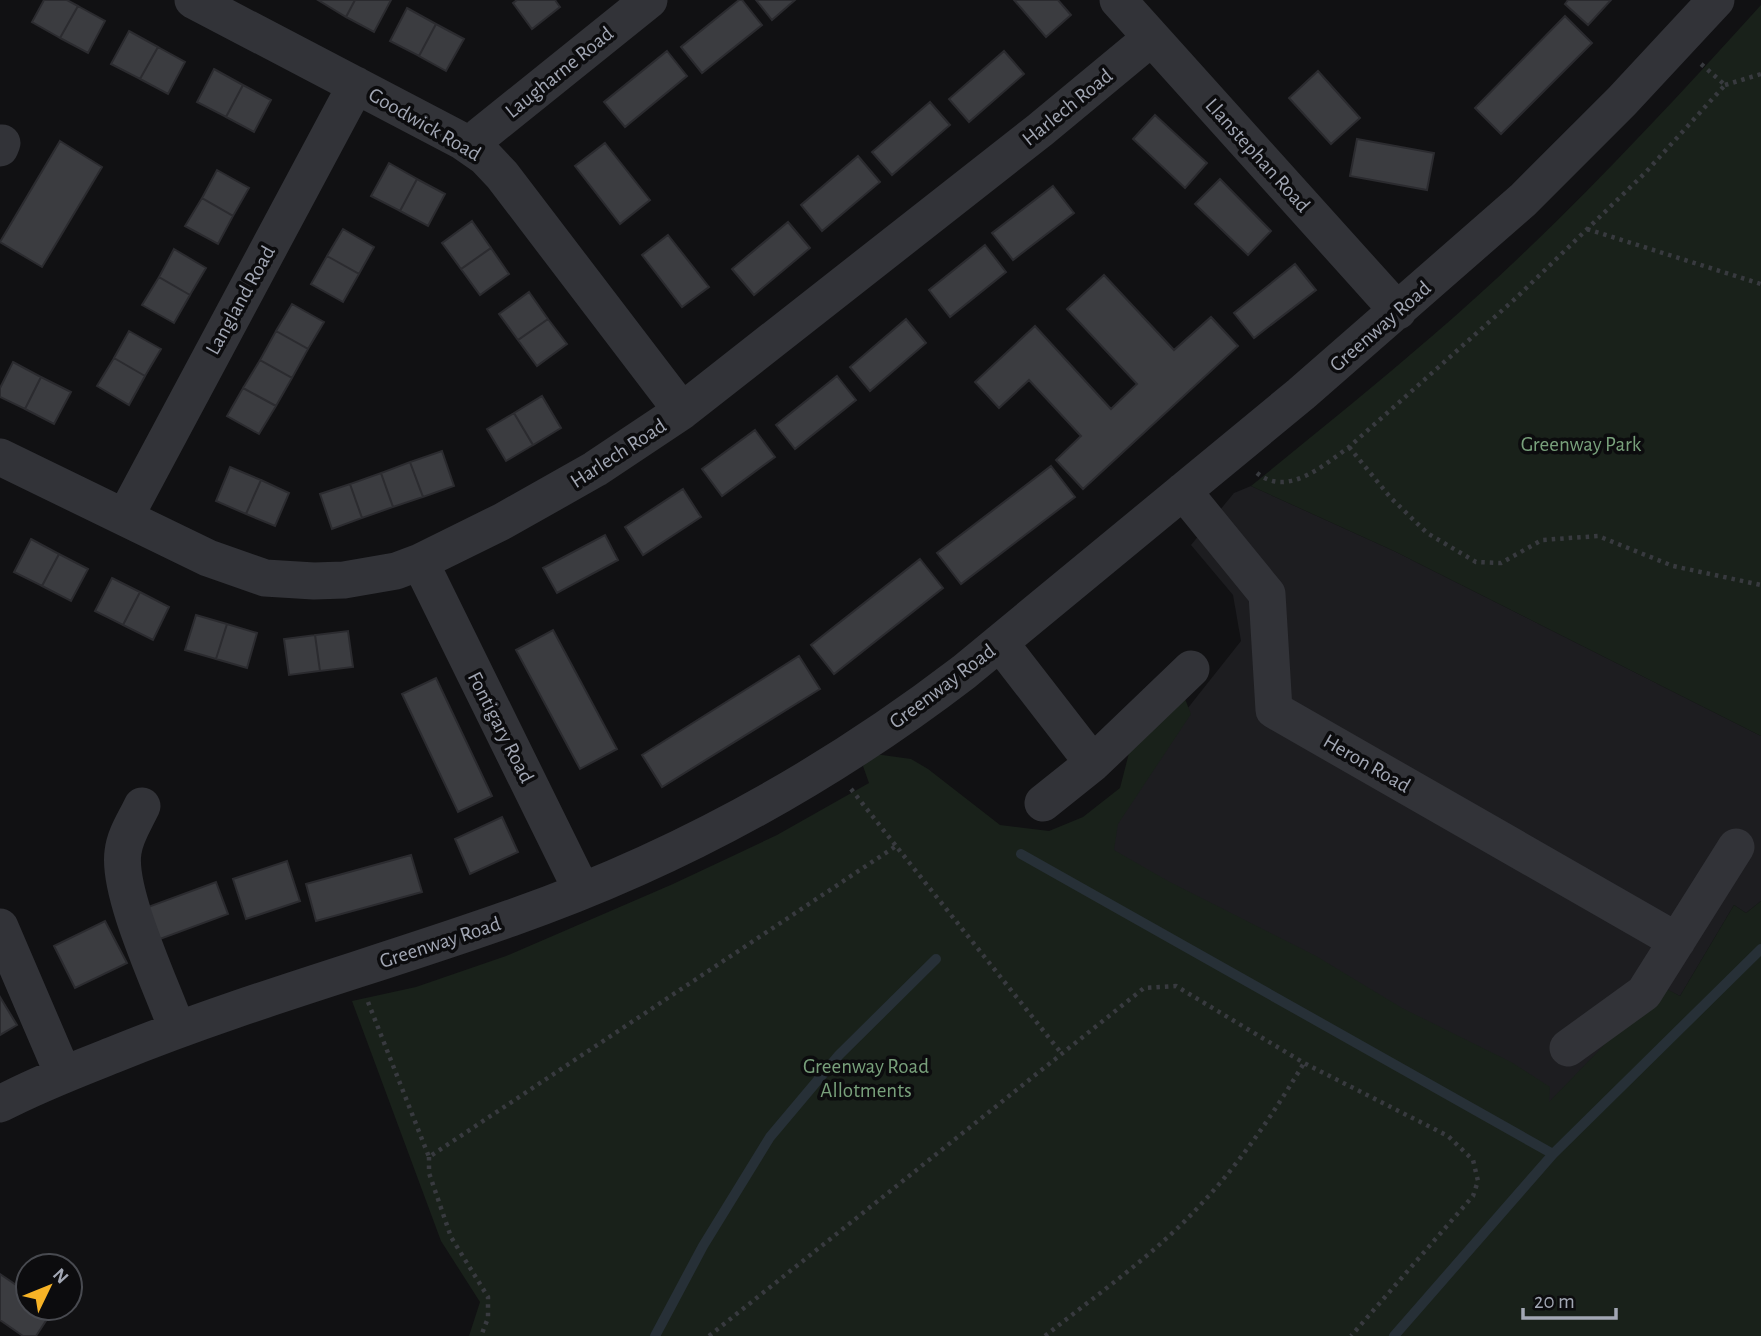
<svg xmlns="http://www.w3.org/2000/svg" width="1761" height="1336" font-family="'Alegreya Sans',sans-serif">
  <rect width="100%" height="100%" fill="#111113"/>
  <path fill="#1d1d20" d="M 1251,486 L 1394,551 L 1761,736 L 1761,901 L 1746,913 L 1734,905 L 1680,996 L 1661,987 L 1542,1110 L 1083,848 L 1153,752 L 1241,641 L 1233,595 L 1191,545 L 1234,493 Z"/>
  <path fill="#19211a" d="M 1761,5 L 1761,736 L 1394,551 L 1251,486 C 1311,437 1372,388 1431,337 C 1550,235 1656,121 1761,5 Z
    M 1185,699 L 1191,714 L 1118,824 L 1114,850 L 1168,881 L 1316,956 L 1402,1008 L 1511,1062 L 1550,1087 L 1549,1102 L 1661,986 L 1680,996 L 1734,905 L 1746,913 L 1761,901 L 1761,1336 L 469,1336 L 480,1302 L 441,1241 L 352,1001 L 416,987 L 506,956 L 673,884 L 777,835 L 869,783 L 863,766 L 875,754 L 911,759 L 928,769 L 1000,825 L 1049,831 L 1083,817 L 1120,788 L 1129,753 Z"/>
  <g fill="none" stroke-linecap="round" stroke-linejoin="round">
    <path stroke="#273037" stroke-width="10" d="M 1021,854 L 1553,1154
      M 655,1336 L 703,1246 L 770,1137 L 839,1055 L 936,959
      M 1394,1336 L 1553,1154 L 1761,949"/>
  </g>
  <path fill="#3b3c40" stroke="#2b2b2f" stroke-width="2" d="M 44,0 L 67,0 L 78,6 L 60,38 L 32,22 Z
    M 318,0 L 355,0 L 346,17 Z
    M 355,0 L 391,0 L 374,32 L 346,17 Z
    M 517,0 L 555,0 L 560,7 L 532,29 L 513,3 Z
    M 739,0 L 742,0 L 762,25 L 702,73 L 681,47 Z
    M 756,0 L 795,0 L 772,20 Z
    M 1014,0 L 1058,0 L 1071,15 L 1046,37 Z
    M 1568,0 L 1611,0 L 1588,25 L 1565,4 Z
    M 78,6 L 105,21 L 88,53 L 60,38 Z
    M 407,8 L 436,24 L 419,56 L 390,41 Z
    M 1565,16 L 1592,43 L 1501,134 L 1475,108 Z
    M 436,24 L 464,39 L 446,71 L 419,56 Z
    M 129,31 L 158,47 L 140,79 L 111,64 Z
    M 158,47 L 185,62 L 168,94 L 140,79 Z
    M 667,51 L 687,76 L 625,127 L 604,102 Z
    M 1004,51 L 1024,74 L 969,122 L 949,99 Z
    M 214,69 L 243,85 L 226,117 L 197,102 Z
    M 1318,71 L 1360,118 L 1331,144 L 1289,98 Z
    M 243,85 L 271,100 L 254,132 L 226,117 Z
    M 930,102 L 950,125 L 892,175 L 872,152 Z
    M 1155,115 L 1207,163 L 1185,188 L 1133,139 Z
    M 1357,139 L 1434,153 L 1427,190 L 1350,176 Z
    M 60,141 L 102,167 L 42,267 L 0,242 Z
    M 605,143 L 650,200 L 620,224 L 575,166 Z
    M 858,156 L 880,182 L 822,231 L 801,205 Z
    M 389,163 L 417,179 L 400,211 L 371,196 Z
    M 217,170 L 249,188 L 233,216 L 202,198 Z
    M 417,179 L 445,194 L 428,226 L 400,211 Z
    M 1220,179 L 1271,231 L 1248,255 L 1195,204 Z
    M 1053,186 L 1074,213 L 1013,260 L 992,233 Z
    M 202,198 L 233,216 L 218,244 L 185,226 Z
    M 472,221 L 491,248 L 461,269 L 442,243 Z
    M 788,222 L 810,248 L 754,295 L 732,269 Z
    M 343,229 L 374,247 L 359,274 L 327,256 Z
    M 668,235 L 709,287 L 682,307 L 642,255 Z
    M 985,245 L 1006,272 L 950,317 L 929,290 Z
    M 491,248 L 509,274 L 480,295 L 461,269 Z
    M 174,249 L 206,268 L 190,295 L 159,277 Z
    M 327,256 L 359,274 L 343,302 L 311,284 Z
    M 1295,264 L 1316,290 L 1254,338 L 1234,313 Z
    M 1104,275 L 1174,350 L 1211,317 L 1238,346 L 1083,489 L 1056,460 L 1081,436 L 1029,380 L 999,408 L 975,382 L 1035,326 L 1111,409 L 1137,384 L 1067,309 Z
    M 159,277 L 190,295 L 174,323 L 142,305 Z
    M 529,292 L 548,319 L 518,340 L 499,314 Z
    M 292,304 L 324,322 L 308,349 L 276,331 Z
    M 548,319 L 567,344 L 537,366 L 518,340 Z
    M 906,319 L 926,343 L 870,391 L 850,367 Z
    M 129,331 L 161,349 L 145,376 L 114,358 Z
    M 276,331 L 308,349 L 292,378 L 260,360 Z
    M 114,358 L 145,376 L 129,405 L 97,386 Z
    M 260,360 L 292,378 L 276,406 L 243,388 Z
    M 13,362 L 41,377 L 25,409 L 0,397 L 0,388 Z
    M 837,376 L 856,400 L 795,449 L 776,425 Z
    M 41,377 L 71,392 L 54,424 L 25,409 Z
    M 243,388 L 276,406 L 259,434 L 227,416 Z
    M 542,396 L 561,428 L 533,445 L 514,413 Z
    M 514,413 L 533,445 L 506,461 L 487,429 Z
    M 755,430 L 775,457 L 722,496 L 702,469 Z
    M 442,451 L 454,486 L 423,497 L 410,462 Z
    M 410,462 L 423,497 L 393,507 L 381,473 Z
    M 1051,466 L 1075,497 L 961,584 L 937,553 Z
    M 230,467 L 261,480 L 246,514 L 216,501 Z
    M 381,473 L 393,507 L 362,518 L 350,484 Z
    M 261,480 L 289,493 L 275,526 L 246,514 Z
    M 350,484 L 362,518 L 332,529 L 320,494 Z
    M 683,489 L 701,517 L 643,555 L 625,527 Z
    M 605,535 L 618,560 L 557,593 L 543,568 Z
    M 31,539 L 59,554 L 42,586 L 14,572 Z
    M 59,554 L 88,569 L 71,601 L 42,586 Z
    M 920,559 L 943,588 L 834,674 L 811,645 Z
    M 112,578 L 140,592 L 123,625 L 95,611 Z
    M 140,592 L 169,607 L 153,640 L 123,625 Z
    M 196,615 L 227,624 L 216,659 L 185,650 Z
    M 227,624 L 257,633 L 247,668 L 216,659 Z
    M 553,630 L 617,749 L 580,769 L 516,650 Z
    M 348,631 L 353,667 L 320,671 L 315,635 Z
    M 315,635 L 320,671 L 289,675 L 284,639 Z
    M 799,656 L 820,689 L 662,787 L 642,755 Z
    M 436,678 L 492,796 L 458,812 L 402,694 Z
    M 502,817 L 518,852 L 470,874 L 455,839 Z
    M 411,855 L 422,892 L 316,921 L 306,884 Z
    M 287,861 L 300,901 L 246,919 L 233,879 Z
    M 216,882 L 228,914 L 160,939 L 148,907 Z
    M 105,921 L 127,963 L 75,988 L 54,946 Z
    M 0,997 L 17,1025 L 0,1035 Z
    M 0,1274 L 28,1293 L 28,1308 L 53,1310 L 36,1336 L 23,1336 L 0,1320 Z"/>
  <g fill="none" stroke-linecap="round" stroke-linejoin="round">
    <path stroke="#383a3f" stroke-width="4.5" stroke-dasharray="3.5 5" stroke-linecap="butt" d="M 1725,85 L 1761,74
      M 1587,229 L 1761,284
      M 1349,447 L 1390,497 L 1427,533 L 1476,562 L 1501,563 L 1542,540 L 1598,536 L 1673,566 L 1761,585
      M 1257,473 C 1287,498 1324,465 1349,447 L 1516,298 L 1645,173 L 1725,85 L 1700,63
      M 851,789 L 896,846
      M 368,1002 L 429,1157 L 896,846 L 1062,1054
      M 429,1157 L 429,1173 L 451,1237 L 488,1297 L 488,1318 L 481,1336
      M 709,1336 L 1144,988 L 1176,986 L 1304,1063 L 1448,1136 L 1473,1160 L 1478,1181 L 1473,1196 L 1351,1336
      M 1045,1336 C 1099,1293 1158,1252 1204,1201 C 1243,1159 1275,1111 1304,1063"/>
    <path stroke="#323338" stroke-width="37" d="M 193,0 L 462,141 L 485,157 L 502,175 L 682,411
      M 1118,0 L 1398,311
      M 472,147 L 480,136 L 649,0
      M 0,148 L 2,143
      M 0,457 L 208,558 L 265,578 L 314,581 L 344,580 L 396,571 L 420,562 L 503,521 L 595,469 L 682,411 L 1040,130 L 1151,38
      M 1183,491 L 1267,594 L 1274,710 L 1677,941
      M 125,517 L 356,85
      M 420,562 L 582,891
      M 1000,643 L 1093,763
      M 1043,803 L 1093,763 L 1191,669
      M 142,806 C 135,821 125,835 123,852 C 117,893 162,987 177,1029
      M 0,927 L 63,1074
      M 1568,1048 L 1644,993 L 1736,847
      M 0,1104 C 36,1085 75,1070 113,1055 C 243,1002 379,965 511,918 C 674,861 827,777 964,672 L 1301,394 L 1523,200 L 1622,101 L 1716,0"/>
  </g>
  <g text-anchor="middle" stroke-width="7" stroke-linejoin="round" paint-order="stroke">
    <g font-size="21" fill="#a2a7b4" stroke="#0c0c0e">
      <text transform="translate(559 72) rotate(-39)" y="7">Laugharne Road</text>
      <text transform="translate(1067 107) rotate(-39)" y="7">Harlech Road</text>
      <text transform="translate(425 124) rotate(30)" y="7">Goodwick Road</text>
      <text transform="translate(1258 155) rotate(48)" y="7">Llanstephan Road</text>
      <text transform="translate(240 300) rotate(-61)" y="7">Langland Road</text>
      <text transform="translate(1380 326) rotate(-41)" y="7">Greenway Road</text>
      <text transform="translate(618 453) rotate(-33)" y="7">Harlech Road</text>
      <text transform="translate(942 686) rotate(-37)" y="7">Greenway Road</text>
      <text transform="translate(501 727) rotate(63)" y="7">Fontigary Road</text>
      <text transform="translate(1367 763) rotate(30)" y="7">Heron Road</text>
      <text transform="translate(440 942) rotate(-18)" y="7">Greenway Road</text>
    </g>
    <g font-size="21" fill="#78a07b" stroke="#0c0c0e">
      <text x="1581" y="451">Greenway Park</text>
      <text x="866" y="1073">Greenway Road<tspan x="866" dy="24">Allotments</tspan></text>
    </g>
  </g>
  <g transform="translate(49 1287) rotate(47)"><circle r="33" fill="#0c0c0e" stroke="#484a50" stroke-width="2"/>
  <path d="M0-5L12 26L0 18L-12 26Z" fill="#f7b326"/>
  <text y="-10" font-size="19" font-weight="bold" text-anchor="middle" fill="#a2a7b4">N</text>
  </g>
  <path d="M1523 1308v10h93v-10" fill="none" stroke="#a2a7b4" stroke-width="3.5"/>
  <text x="1534" y="1308" font-size="21" fill="#a2a7b4" stroke="#0c0c0e" stroke-width="5" paint-order="stroke">20 m</text>
</svg>
